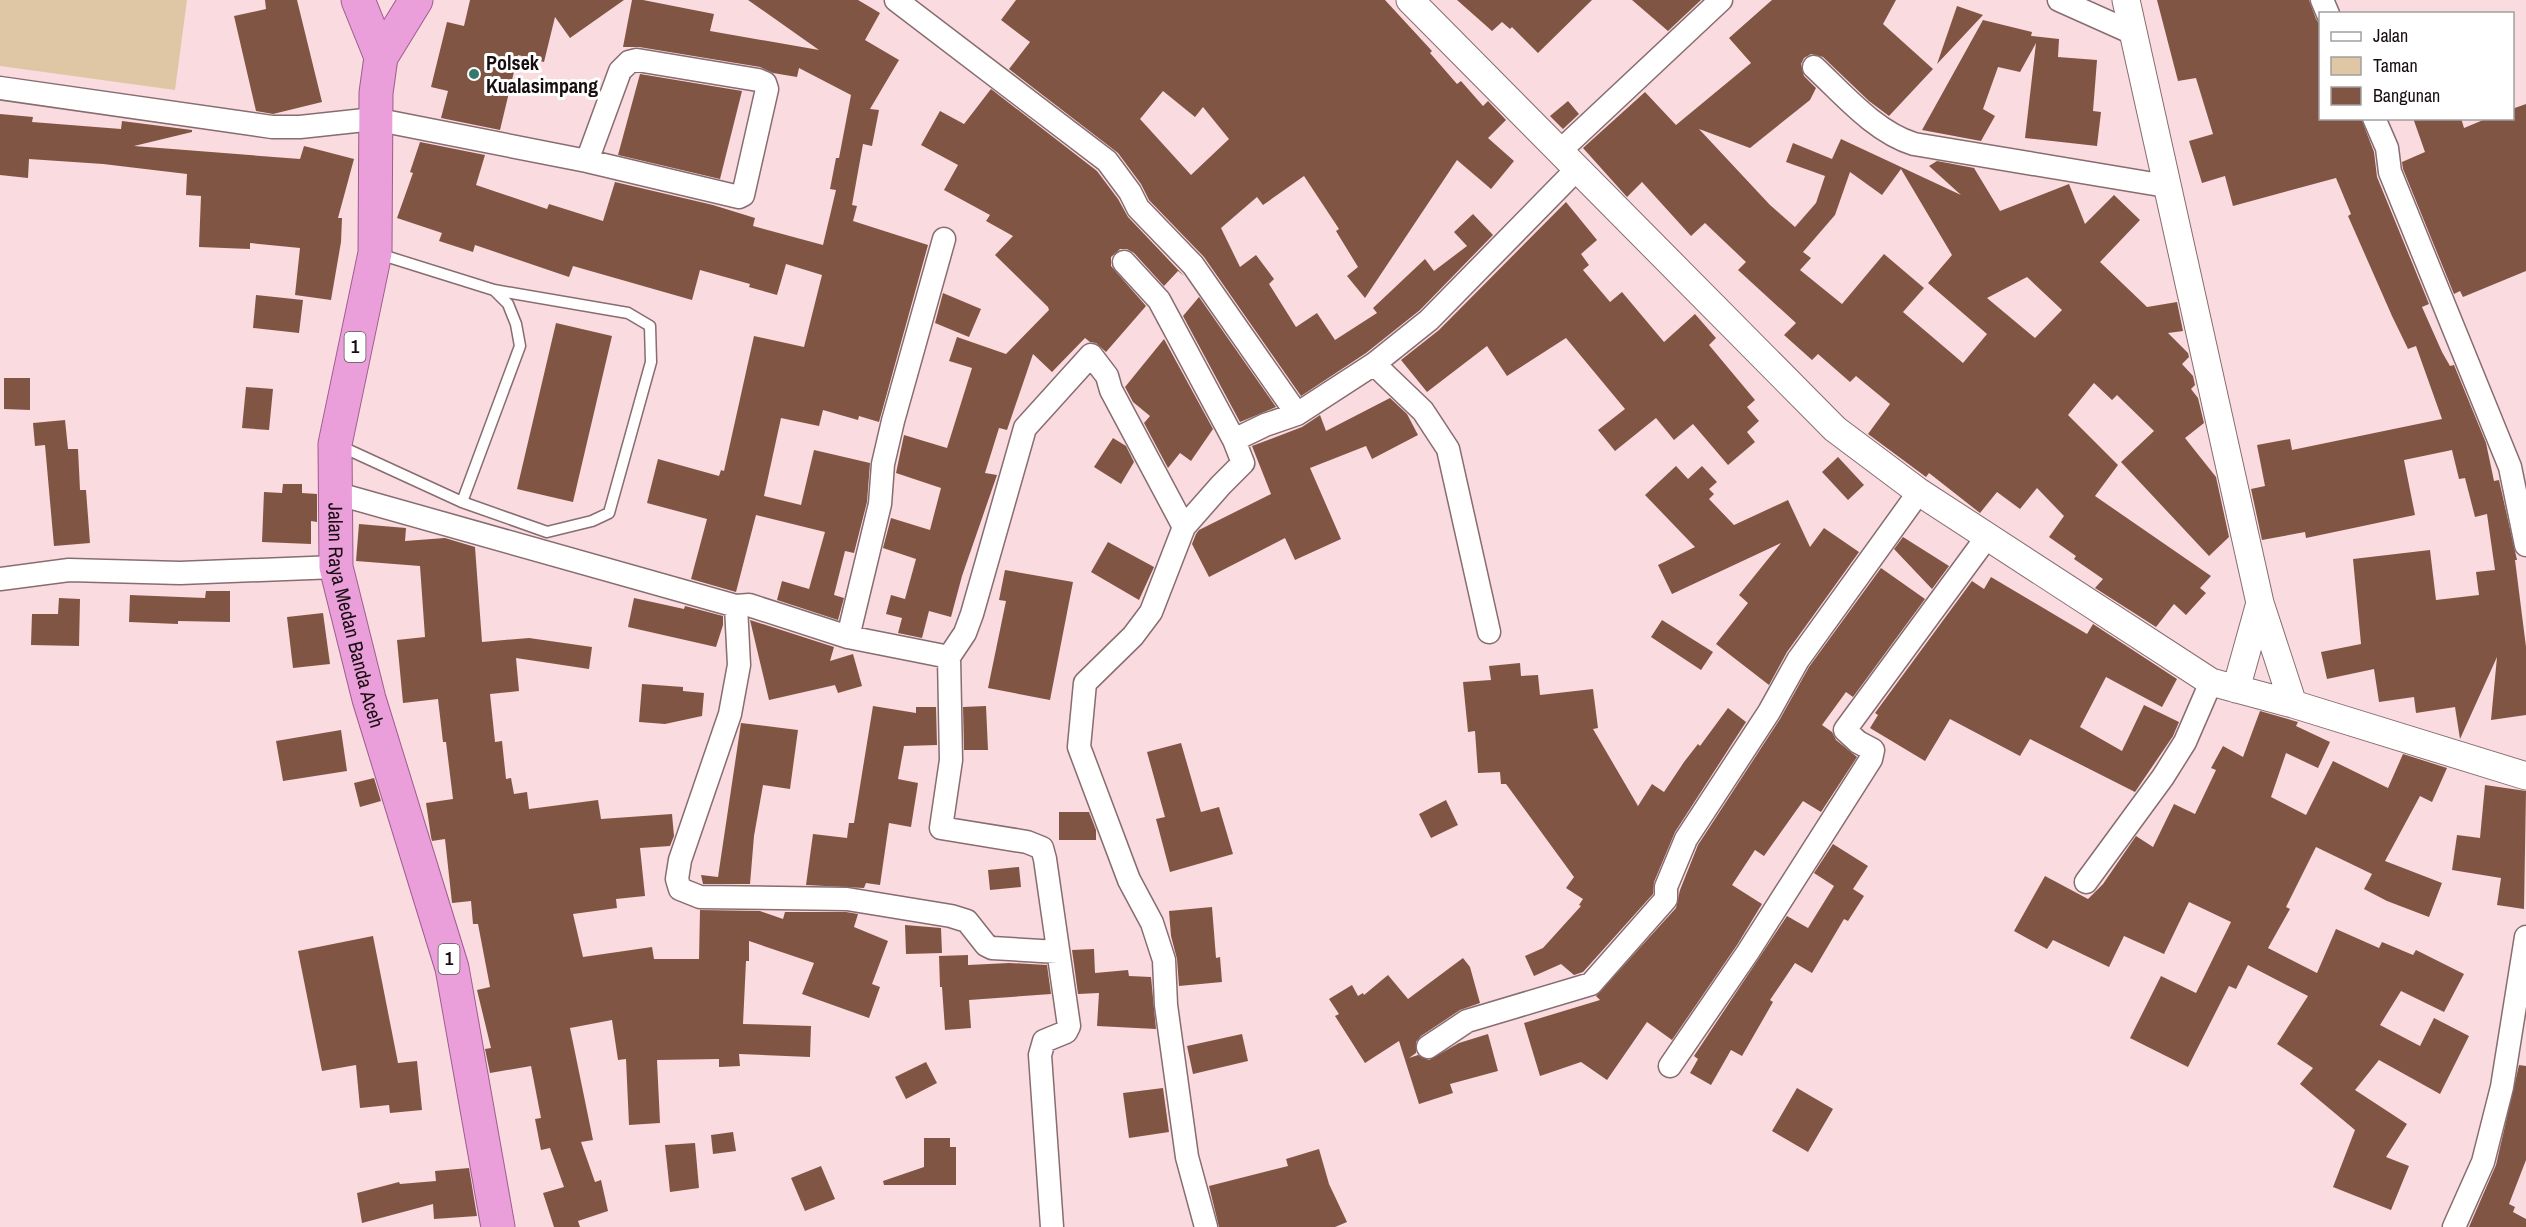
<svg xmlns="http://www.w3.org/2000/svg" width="2526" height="1227" font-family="'Archivo Narrow',sans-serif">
  <rect width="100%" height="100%" fill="#fadbdf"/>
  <path fill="#dfc7a6" d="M 0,0 L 187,0 L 175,90 L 0,66 Z"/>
  <path fill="#815543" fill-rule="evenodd" d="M 265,0 L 297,0 L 322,102 L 273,114 L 256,111 L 234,16 L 266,9 Z
    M 470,0 L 624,0 L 570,38 L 555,17 L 544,62 L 518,55 L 500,130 L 441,118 L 448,91 L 431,87 L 447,22 L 464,26 Z
    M 632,0 L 643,0 L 714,14 L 710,31 L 819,50 L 748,0 L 858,0 L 880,13 L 865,40 L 899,60 L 870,109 L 879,110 L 872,146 L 863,144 L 852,205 L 857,206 L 853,221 L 928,245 L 879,422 L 859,416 L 858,420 L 823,410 L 819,426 L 781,418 L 764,496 L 801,505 L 814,450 L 870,463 L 867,502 L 854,553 L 845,551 L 834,595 L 844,598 L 838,620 L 777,600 L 782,581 L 809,589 L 825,532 L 756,515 L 736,592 L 691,579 L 707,519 L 647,503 L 658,459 L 719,476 L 721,470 L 724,471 L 754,336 L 804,347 L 822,275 L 786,264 L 777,295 L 749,287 L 750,284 L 700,270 L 692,300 L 573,266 L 569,277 L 475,245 L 473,252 L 439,241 L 442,233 L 397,218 L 413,173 L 410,172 L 420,142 L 485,155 L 476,185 L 547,209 L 549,204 L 603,221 L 615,182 L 713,205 L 755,218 L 753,226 L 823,245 L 836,190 L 830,189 L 836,158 L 839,158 L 851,95 L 799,68 L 797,77 L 773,73 L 760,67 L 639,47 L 623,47 Z
    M 1016,0 L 1385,0 L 1432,51 L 1430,53 L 1457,84 L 1461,81 L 1483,106 L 1488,101 L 1506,120 L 1488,138 L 1514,161 L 1491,189 L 1457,160 L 1365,298 L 1347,276 L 1358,267 L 1336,231 L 1339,229 L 1304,176 L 1263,205 L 1257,197 L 1221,228 L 1240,267 L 1256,255 L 1274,279 L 1269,284 L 1296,327 L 1317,313 L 1335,340 L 1377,313 L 1373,308 L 1425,259 L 1434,271 L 1467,246 L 1454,232 L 1473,214 L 1493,235 L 1420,310 L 1366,353 L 1301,396 L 1204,257 L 1149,200 L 1141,184 L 1118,153 L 1009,69 L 1030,42 L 1001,20 ZM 1163,91 L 1195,117 L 1203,107 L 1229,139 L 1191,175 L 1140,119 Z
    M 1457,0 L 1592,0 L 1538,53 L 1512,27 L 1510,29 L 1502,22 L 1492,31 Z
    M 1632,0 L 1701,0 L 1668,31 Z
    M 1772,0 L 1896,0 L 1883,24 L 1933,69 L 1889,116 L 1869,101 L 1823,57 L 1811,54 L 1804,58 L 1801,64 L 1804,76 L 1816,88 L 1810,100 L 1750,148 L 1699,129 L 1770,205 L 1795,227 L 1816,203 L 1825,176 L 1786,162 L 1793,143 L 1832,159 L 1841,139 L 1961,195 L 1929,166 L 1937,161 L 1974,168 L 2000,211 L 2069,184 L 2085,224 L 2114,195 L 2140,220 L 2100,262 L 2147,307 L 2177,302 L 2183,331 L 2168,333 L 2188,353 L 2189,357 L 2182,364 L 2193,376 L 2195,385 L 2191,389 L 2198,398 L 2204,423 L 2185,438 L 2216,477 L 2229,537 L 2209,556 L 2121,462 L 2154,431 L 2117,395 L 2112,400 L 2094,383 L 2068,415 L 2118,465 L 2095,496 L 2211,576 L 2200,588 L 2206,593 L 2186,615 L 2174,604 L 2156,627 L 2095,588 L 2103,579 L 2074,559 L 2076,556 L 2049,537 L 2064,516 L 2037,488 L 2020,509 L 1997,492 L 1980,513 L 1929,473 L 1926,477 L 1868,434 L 1890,404 L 1856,376 L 1850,382 L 1818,354 L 1812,360 L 1784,335 L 1796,323 L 1738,270 L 1746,262 L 1705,223 L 1691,236 L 1642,182 L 1627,197 L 1583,148 L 1645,92 L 1676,125 L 1751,63 L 1729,38 ZM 1901,169 L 1952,255 L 1928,283 L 1987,334 L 1963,363 L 1903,312 L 1924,288 L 1884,254 L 1842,304 L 1800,270 L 1811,258 L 1803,252 L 1835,215 L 1850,172 L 1882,195 ZM 2027,277 L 2062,310 L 2035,338 L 1987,298 Z
    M 2157,0 L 2309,0 L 2316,19 L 2320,25 L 2320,118 L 2361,118 L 2374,152 L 2377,177 L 2429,304 L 2422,307 L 2442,352 L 2450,366 L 2454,365 L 2486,443 L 2494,481 L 2499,480 L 2517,560 L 2515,560 L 2526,647 L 2526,715 L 2491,720 L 2497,657 L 2460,739 L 2455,707 L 2416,713 L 2414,697 L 2379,702 L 2374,669 L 2327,679 L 2321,652 L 2361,644 L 2353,559 L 2430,550 L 2436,600 L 2479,595 L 2476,572 L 2495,570 L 2487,514 L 2475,517 L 2465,478 L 2459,479 L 2452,450 L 2404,460 L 2415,515 L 2306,538 L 2305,532 L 2262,540 L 2251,489 L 2265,486 L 2257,445 L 2290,439 L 2292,450 L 2442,419 L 2416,346 L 2408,349 L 2392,316 L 2348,216 L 2351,214 L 2336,178 L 2233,206 L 2225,176 L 2202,183 L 2189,141 L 2213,134 L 2196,78 L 2178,81 Z
    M 1957,6 L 1983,15 L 1937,64 Z
    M 1983,20 L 2032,32 L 2031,36 L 2059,39 L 2058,57 L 2097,60 L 2093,111 L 2101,112 L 2097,146 L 2025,138 L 2036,43 L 2020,72 L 1998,67 L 1983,109 L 1995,116 L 1981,141 L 1922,130 Z
    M 640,74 L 742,91 L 720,179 L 618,155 Z
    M 991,89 L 1097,171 L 1118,199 L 1128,217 L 1184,276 L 1178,271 L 1164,286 L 1134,253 L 1127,249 L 1120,249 L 1111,257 L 1111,266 L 1146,306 L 1106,352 L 1096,343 L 1090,342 L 1085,338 L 1052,372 L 1033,354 L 1007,430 L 999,428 L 985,473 L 997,475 L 962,576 L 951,617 L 929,611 L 922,638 L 898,633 L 902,618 L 886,614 L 891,595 L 905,599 L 916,559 L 883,548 L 891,518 L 930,530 L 941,488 L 896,473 L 904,435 L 947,448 L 972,368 L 949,361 L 957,337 L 1006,354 L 1049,310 L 1048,307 L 995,255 L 1013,236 L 986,221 L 990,215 L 944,190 L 958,165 L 921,145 L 940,111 L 964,124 Z
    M 1568,101 L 1579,114 L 1563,129 L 1550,116 Z
    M 2526,104 L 2526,271 L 2463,297 L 2460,291 L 2454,294 L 2403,169 L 2402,162 L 2425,152 L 2413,118 L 2461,118 L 2464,128 L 2488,118 L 2512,118 L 2512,109 Z
    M 0,114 L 33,117 L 32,122 L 121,129 L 122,121 L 192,130 L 192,132 L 134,146 L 300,159 L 304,146 L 354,159 L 338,218 L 342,218 L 341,242 L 331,300 L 295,295 L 300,248 L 250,243 L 250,249 L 199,247 L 201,196 L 186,195 L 187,174 L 103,164 L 29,159 L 28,178 L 0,175 Z
    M 1566,202 L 1597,240 L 1581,254 L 1589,265 L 1583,270 L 1610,302 L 1622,292 L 1664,342 L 1695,314 L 1716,338 L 1709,345 L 1755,400 L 1747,407 L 1759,421 L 1747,432 L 1755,442 L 1728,465 L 1693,424 L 1674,440 L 1656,418 L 1615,451 L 1598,430 L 1625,409 L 1566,338 L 1507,376 L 1487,346 L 1427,392 L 1401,360 L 1439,330 Z
    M 943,293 L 981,309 L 969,337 L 935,323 Z
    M 256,295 L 303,300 L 299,333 L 253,328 Z
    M 1199,297 L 1276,407 L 1240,422 L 1183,316 Z
    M 556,323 L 612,336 L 573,502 L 517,489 Z
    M 1164,339 L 1213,429 L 1191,461 L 1180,453 L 1168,468 L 1144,423 L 1150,416 L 1133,402 L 1125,387 Z
    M 4,378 L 30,378 L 30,410 L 4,409 Z
    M 246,387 L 273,389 L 269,430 L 242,428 Z
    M 1390,398 L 1407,414 L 1418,435 L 1372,459 L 1366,446 L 1310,468 L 1341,539 L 1295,560 L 1285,538 L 1209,577 L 1192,544 L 1196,534 L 1199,530 L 1271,494 L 1252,446 L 1302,427 L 1320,415 L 1326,431 Z
    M 65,420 L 68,449 L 78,449 L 80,490 L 86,490 L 90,543 L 54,546 L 45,445 L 35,446 L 33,423 Z
    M 1113,438 L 1126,446 L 1134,462 L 1121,484 L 1094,467 Z
    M 1838,457 L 1864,485 L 1848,500 L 1822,472 Z
    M 1676,466 L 1688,479 L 1702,466 L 1717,482 L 1709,489 L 1714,494 L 1709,499 L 1734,525 L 1788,500 L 1810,547 L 1824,528 L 1859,552 L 1787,652 L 1769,685 L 1716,644 L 1748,603 L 1739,595 L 1781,543 L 1672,594 L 1658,565 L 1695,547 L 1645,495 Z
    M 283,484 L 302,484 L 302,493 L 317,494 L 317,522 L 311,521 L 311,544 L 262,542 L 264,492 L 282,493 Z
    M 359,524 L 406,528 L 405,541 L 445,538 L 475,547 L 482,642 L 529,638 L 592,647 L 589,669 L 516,658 L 519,691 L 490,694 L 495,742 L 502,741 L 506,779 L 511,778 L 514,794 L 527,792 L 529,809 L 598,800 L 601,819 L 672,814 L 674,836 L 670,846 L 640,848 L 645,896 L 616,899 L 617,908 L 573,914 L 583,957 L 652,947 L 654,959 L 699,959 L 700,910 L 760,911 L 783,919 L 785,912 L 846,912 L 858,914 L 854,927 L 888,941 L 872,984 L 880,987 L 869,1018 L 802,994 L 814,963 L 749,941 L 749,961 L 746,961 L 743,1024 L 811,1026 L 810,1057 L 739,1054 L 740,1066 L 719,1067 L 719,1059 L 657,1060 L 660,1123 L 629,1125 L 626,1059 L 618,1060 L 612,1020 L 570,1028 L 593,1140 L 581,1142 L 595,1182 L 601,1180 L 608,1211 L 578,1221 L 580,1227 L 554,1227 L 543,1193 L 564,1187 L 550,1148 L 541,1150 L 535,1119 L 541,1118 L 531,1066 L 490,1073 L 485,1049 L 491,1048 L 477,990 L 490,987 L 478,924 L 473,924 L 471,901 L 452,903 L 445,839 L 432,841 L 431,837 L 426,803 L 453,799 L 446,742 L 443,742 L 438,699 L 403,703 L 397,640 L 425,637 L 420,566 L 356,561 Z
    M 1903,537 L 1949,566 L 1932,589 L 1894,549 Z
    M 1108,542 L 1154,567 L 1139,600 L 1091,572 Z
    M 1881,568 L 1925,599 L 1853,697 L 1846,692 L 1822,725 L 1832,732 L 1836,740 L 1857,757 L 1821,812 L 1803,801 L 1764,856 L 1755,850 L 1732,885 L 1762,904 L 1737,945 L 1672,1040 L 1647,1022 L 1607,1080 L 1581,1062 L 1540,1076 L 1524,1023 L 1600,1000 L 1596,996 L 1676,908 L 1680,890 L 1698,845 L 1780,719 L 1809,667 Z
    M 1005,570 L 1073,582 L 1050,700 L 988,688 L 1006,601 L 999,600 Z
    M 1991,577 L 2087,634 L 2093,624 L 2177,679 L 2162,707 L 2106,677 L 2080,727 L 2122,751 L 2144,705 L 2179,722 L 2173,736 L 2135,792 L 2030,739 L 2020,756 L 1950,719 L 1925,761 L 1870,728 L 1878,715 L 1875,713 L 1972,581 L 1984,589 Z
    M 206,591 L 230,591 L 230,622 L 178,621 L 178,624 L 129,622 L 130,595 L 205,598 Z
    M 59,598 L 80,599 L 79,646 L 31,645 L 32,614 L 58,614 Z
    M 634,598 L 684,609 L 685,606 L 723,616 L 723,625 L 716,647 L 628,627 Z
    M 323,613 L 330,664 L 293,668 L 287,617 Z
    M 750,620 L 834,647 L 830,661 L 853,654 L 862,686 L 838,693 L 835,685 L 769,700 Z
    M 1662,620 L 1713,652 L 1701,670 L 1651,637 Z
    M 1520,663 L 1521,676 L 1538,675 L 1540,695 L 1593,689 L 1598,728 L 1593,729 L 1638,806 L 1652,784 L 1664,792 L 1684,762 L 1698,744 L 1700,746 L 1728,708 L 1746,722 L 1675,832 L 1654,882 L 1653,894 L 1583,972 L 1574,975 L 1561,964 L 1534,976 L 1525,956 L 1543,948 L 1581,906 L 1579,905 L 1583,899 L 1566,888 L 1574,877 L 1506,784 L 1501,784 L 1500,772 L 1478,773 L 1475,731 L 1468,732 L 1463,682 L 1491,680 L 1489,666 Z
    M 642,684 L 683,687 L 683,691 L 704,693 L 702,716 L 665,724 L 639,722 Z
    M 873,706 L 916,713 L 916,707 L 936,707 L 937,745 L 904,746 L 898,779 L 918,783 L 911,827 L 889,823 L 880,885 L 866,883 L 864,888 L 806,885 L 813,834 L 847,838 L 849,823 L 854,823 Z
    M 986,706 L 988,750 L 964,750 L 963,707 Z
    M 2260,711 L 2298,722 L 2296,726 L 2330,742 L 2318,768 L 2286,753 L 2271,797 L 2306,815 L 2333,761 L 2388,788 L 2403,754 L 2447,768 L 2432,802 L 2420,796 L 2385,861 L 2442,883 L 2429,917 L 2387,901 L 2364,889 L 2372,874 L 2316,847 L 2286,907 L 2290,909 L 2268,948 L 2317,973 L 2336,929 L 2379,948 L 2382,942 L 2413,955 L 2416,950 L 2464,974 L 2444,1012 L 2401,991 L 2380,1025 L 2420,1046 L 2434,1018 L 2469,1036 L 2440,1094 L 2379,1060 L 2355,1090 L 2407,1124 L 2386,1157 L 2409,1166 L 2391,1210 L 2333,1187 L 2355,1130 L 2300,1084 L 2313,1068 L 2277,1044 L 2308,996 L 2248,965 L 2236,989 L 2229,986 L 2188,1067 L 2130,1038 L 2161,976 L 2196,993 L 2231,922 L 2189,902 L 2164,954 L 2124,936 L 2109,967 L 2053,940 L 2047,949 L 2014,931 L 2045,876 L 2088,899 L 2103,884 L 2136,836 L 2153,847 L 2174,804 L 2195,814 L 2216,770 L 2211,768 L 2223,746 L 2243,757 Z
    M 741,723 L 798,730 L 790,789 L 763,785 L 754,836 L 750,884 L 703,884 L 701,875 L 718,877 Z
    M 341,730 L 347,771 L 283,781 L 276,741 Z
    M 1181,743 L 1201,812 L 1219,807 L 1233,854 L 1170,872 L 1156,819 L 1165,817 L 1147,752 Z
    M 374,778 L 381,801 L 360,807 L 354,783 Z
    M 2485,785 L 2526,791 L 2524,909 L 2497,905 L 2501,878 L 2452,870 L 2457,835 L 2480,838 Z
    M 1446,800 L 1458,825 L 1431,838 L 1419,814 Z
    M 1059,812 L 1089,812 L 1096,830 L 1096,840 L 1059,840 Z
    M 1833,844 L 1868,866 L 1853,889 L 1864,896 L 1848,921 L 1844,919 L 1812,973 L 1795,963 L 1770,1000 L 1773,1002 L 1742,1056 L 1731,1050 L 1711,1085 L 1690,1073 L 1698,1059 L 1694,1056 L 1787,916 L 1808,928 L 1834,886 L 1814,873 Z
    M 1019,867 L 1021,887 L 990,890 L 988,870 Z
    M 1212,907 L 1216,958 L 1220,957 L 1222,982 L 1179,986 L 1177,959 L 1171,936 L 1169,911 Z
    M 905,925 L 941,928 L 942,953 L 906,954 Z
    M 373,936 L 398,1063 L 417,1061 L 422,1110 L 390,1113 L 389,1105 L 360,1108 L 356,1065 L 322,1071 L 298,951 Z
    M 1094,949 L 1095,973 L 1128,970 L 1129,976 L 1151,977 L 1156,1029 L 1097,1026 L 1099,993 L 1078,994 L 1072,950 Z
    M 968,955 L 968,965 L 1009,963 L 1047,965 L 1051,994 L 969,1000 L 971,1028 L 945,1030 L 942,987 L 940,987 L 939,956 Z
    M 1463,958 L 1470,967 L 1480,1003 L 1460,1010 L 1421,1036 L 1416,1042 L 1416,1053 L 1409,1058 L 1418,1055 L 1429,1060 L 1459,1043 L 1488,1034 L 1498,1071 L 1450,1084 L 1453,1093 L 1419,1104 L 1399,1041 L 1365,1063 L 1335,1016 L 1339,1014 L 1329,999 L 1352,985 L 1358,996 L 1363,993 L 1364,995 L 1388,975 L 1408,999 Z
    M 1242,1034 L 1248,1061 L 1193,1074 L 1187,1046 Z
    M 926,1062 L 937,1083 L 906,1099 L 895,1077 Z
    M 2519,1065 L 2526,1066 L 2526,1160 L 2509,1204 L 2515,1207 L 2513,1212 L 2526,1219 L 2526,1227 L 2469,1227 L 2496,1165 Z
    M 1163,1088 L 1169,1132 L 1129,1138 L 1123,1093 Z
    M 1797,1088 L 1833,1109 L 1808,1152 L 1772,1131 Z
    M 733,1132 L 736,1151 L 713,1154 L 711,1135 Z
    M 924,1138 L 950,1138 L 950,1147 L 956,1147 L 956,1185 L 884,1185 L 883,1181 L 924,1167 Z
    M 695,1143 L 699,1188 L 670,1192 L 665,1145 Z
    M 1319,1149 L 1329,1184 L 1347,1222 L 1335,1227 L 1219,1227 L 1209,1186 L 1288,1166 L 1286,1159 Z
    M 821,1166 L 835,1199 L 805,1211 L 791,1178 Z
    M 469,1168 L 477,1216 L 434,1219 L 433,1204 L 362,1223 L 357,1193 L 399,1182 L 400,1184 L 436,1181 L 435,1171 Z"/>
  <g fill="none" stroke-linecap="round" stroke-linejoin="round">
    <g stroke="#876c70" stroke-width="13">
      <path id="service" d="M 379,254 L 494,290 L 508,304 L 516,324 L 520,346 L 462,502
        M 340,446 L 462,502 L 547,532 L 592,521 L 609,513 L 651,362 L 650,326 L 628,313 L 494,290"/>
    </g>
    <g stroke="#876c70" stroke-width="25">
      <path id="minor" d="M 896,0 L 1107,161 L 1130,192 L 1138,208 L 1193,265 L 1297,414
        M 2059,0 L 2135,34
        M 2322,0 L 2328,14
        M 1814,67 C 1843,94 1875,132 1914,144 L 2166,186
        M 0,88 L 272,127 L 300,127 L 374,119 L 587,161 L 739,197 L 743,195 L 767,89 L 765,83 L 758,80 L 637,60 L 629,62 L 620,71 L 587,161
        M 2374,118 L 2387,148 L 2390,172 L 2510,467 L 2526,545
        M 1560,151 L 1721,0
        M 1124,262 L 1159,300 L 1234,440
        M 1374,364 L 1423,411 L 1448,449 L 1489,632
        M 335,493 L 736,606 L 749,605 L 848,637 L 949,657 L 965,633 L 972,614 L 1025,428 L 1091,355 L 1107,376 L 1111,390 L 1184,527 L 1221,485 L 1243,463 L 1234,440 L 1265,425 L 1297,414 L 1374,364 L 1429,320 L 1578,168
        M 1184,527 L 1151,612 L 1133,636 L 1085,683 L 1079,747 L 1129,880 L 1152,923 L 1164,960 L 1166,1005 L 1187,1157 L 1206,1227
        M 0,579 L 69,570 L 180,573 L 336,567
        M 736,606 L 739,665 L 730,714 L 680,860 L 677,879 L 680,889 L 700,897 L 847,899 L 951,916 L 967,921 L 986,945 L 992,948 L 1058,952
        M 848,637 L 880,504 L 883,464 L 893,421 L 944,239
        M 949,657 L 951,760 L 941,828 L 1027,842 L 1042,848 L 1045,859 L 1069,1026 L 1066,1032 L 1044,1041 L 1040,1055 L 1052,1227
        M 2086,882 L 2163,777 L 2185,742 L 2211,682
        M 1428,1047 L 1467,1021 L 1591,984 L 1666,899 L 1666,887 L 1686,839 L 1769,712 L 1798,660 L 1919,492
        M 1670,1066 L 1748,952 L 1871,759 L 1873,750 L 1858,742 L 1845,730 L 1987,537
        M 2454,1227 L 2483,1162 L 2502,1087 L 2526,937"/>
    </g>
    <g stroke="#876c70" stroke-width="29">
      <path id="tertiary" d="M 1410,0 L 1835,429 L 1919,492 L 2211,682 L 2293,704 L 2526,776
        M 2126,0 L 2260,603 L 2293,704
        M 2236,689 L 2260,603"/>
    </g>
    <g stroke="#9d5d8e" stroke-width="35">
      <g id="trunk">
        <path d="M 358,0 L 381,57"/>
        <path id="s1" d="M 416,0 L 381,57 L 376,93 L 375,253 L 335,444 L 336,567 L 369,699 L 452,968 L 498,1227"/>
      </g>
    </g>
    <use href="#service" stroke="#fff" stroke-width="10"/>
    <use href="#minor" stroke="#fff" stroke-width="22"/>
    <use href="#tertiary" stroke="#fff" stroke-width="27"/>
    <use href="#trunk" stroke="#ea9fdb" stroke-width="33"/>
  </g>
  <circle fill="#35796c" stroke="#fff" stroke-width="2" cx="474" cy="74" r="6"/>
  <g text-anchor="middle" stroke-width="6" stroke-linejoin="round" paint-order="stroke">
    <g fill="#fff" stroke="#5d5657" stroke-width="1.5">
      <rect x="344.5" y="332" width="21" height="30" rx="4.5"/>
      <rect x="438.5" y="944" width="21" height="30" rx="4.5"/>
    </g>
    <g font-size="18" font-weight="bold" fill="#180e0f">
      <text x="355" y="353">1</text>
      <text x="449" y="965">1</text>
    </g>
    <g font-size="20" font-weight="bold" fill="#180e0f" stroke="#fff" text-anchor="start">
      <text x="486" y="70">Polsek<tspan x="486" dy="23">Kualasimpang</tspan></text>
    </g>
    <g font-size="20" fill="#180e0f" stroke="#fff">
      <text dy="7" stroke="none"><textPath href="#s1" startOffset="632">Jalan Raya Medan Banda Aceh</textPath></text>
    </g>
  </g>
  <rect x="2319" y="12" width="195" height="108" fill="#ffffff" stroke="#a39f9f" stroke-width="1.5"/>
  <rect x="2331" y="32" width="30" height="9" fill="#ffffff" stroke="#a39f9f" stroke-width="1.5"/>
  <text x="2373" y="42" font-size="18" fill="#180e0f">Jalan</text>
  <rect x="2331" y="57" width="30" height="18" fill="#dfc7a6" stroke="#a39f9f" stroke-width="1.5"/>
  <text x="2373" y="72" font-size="18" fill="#180e0f">Taman</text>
  <rect x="2331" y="87" width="30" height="18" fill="#815543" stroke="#a39f9f" stroke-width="1.5"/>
  <text x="2373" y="102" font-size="18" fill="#180e0f">Bangunan</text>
</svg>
